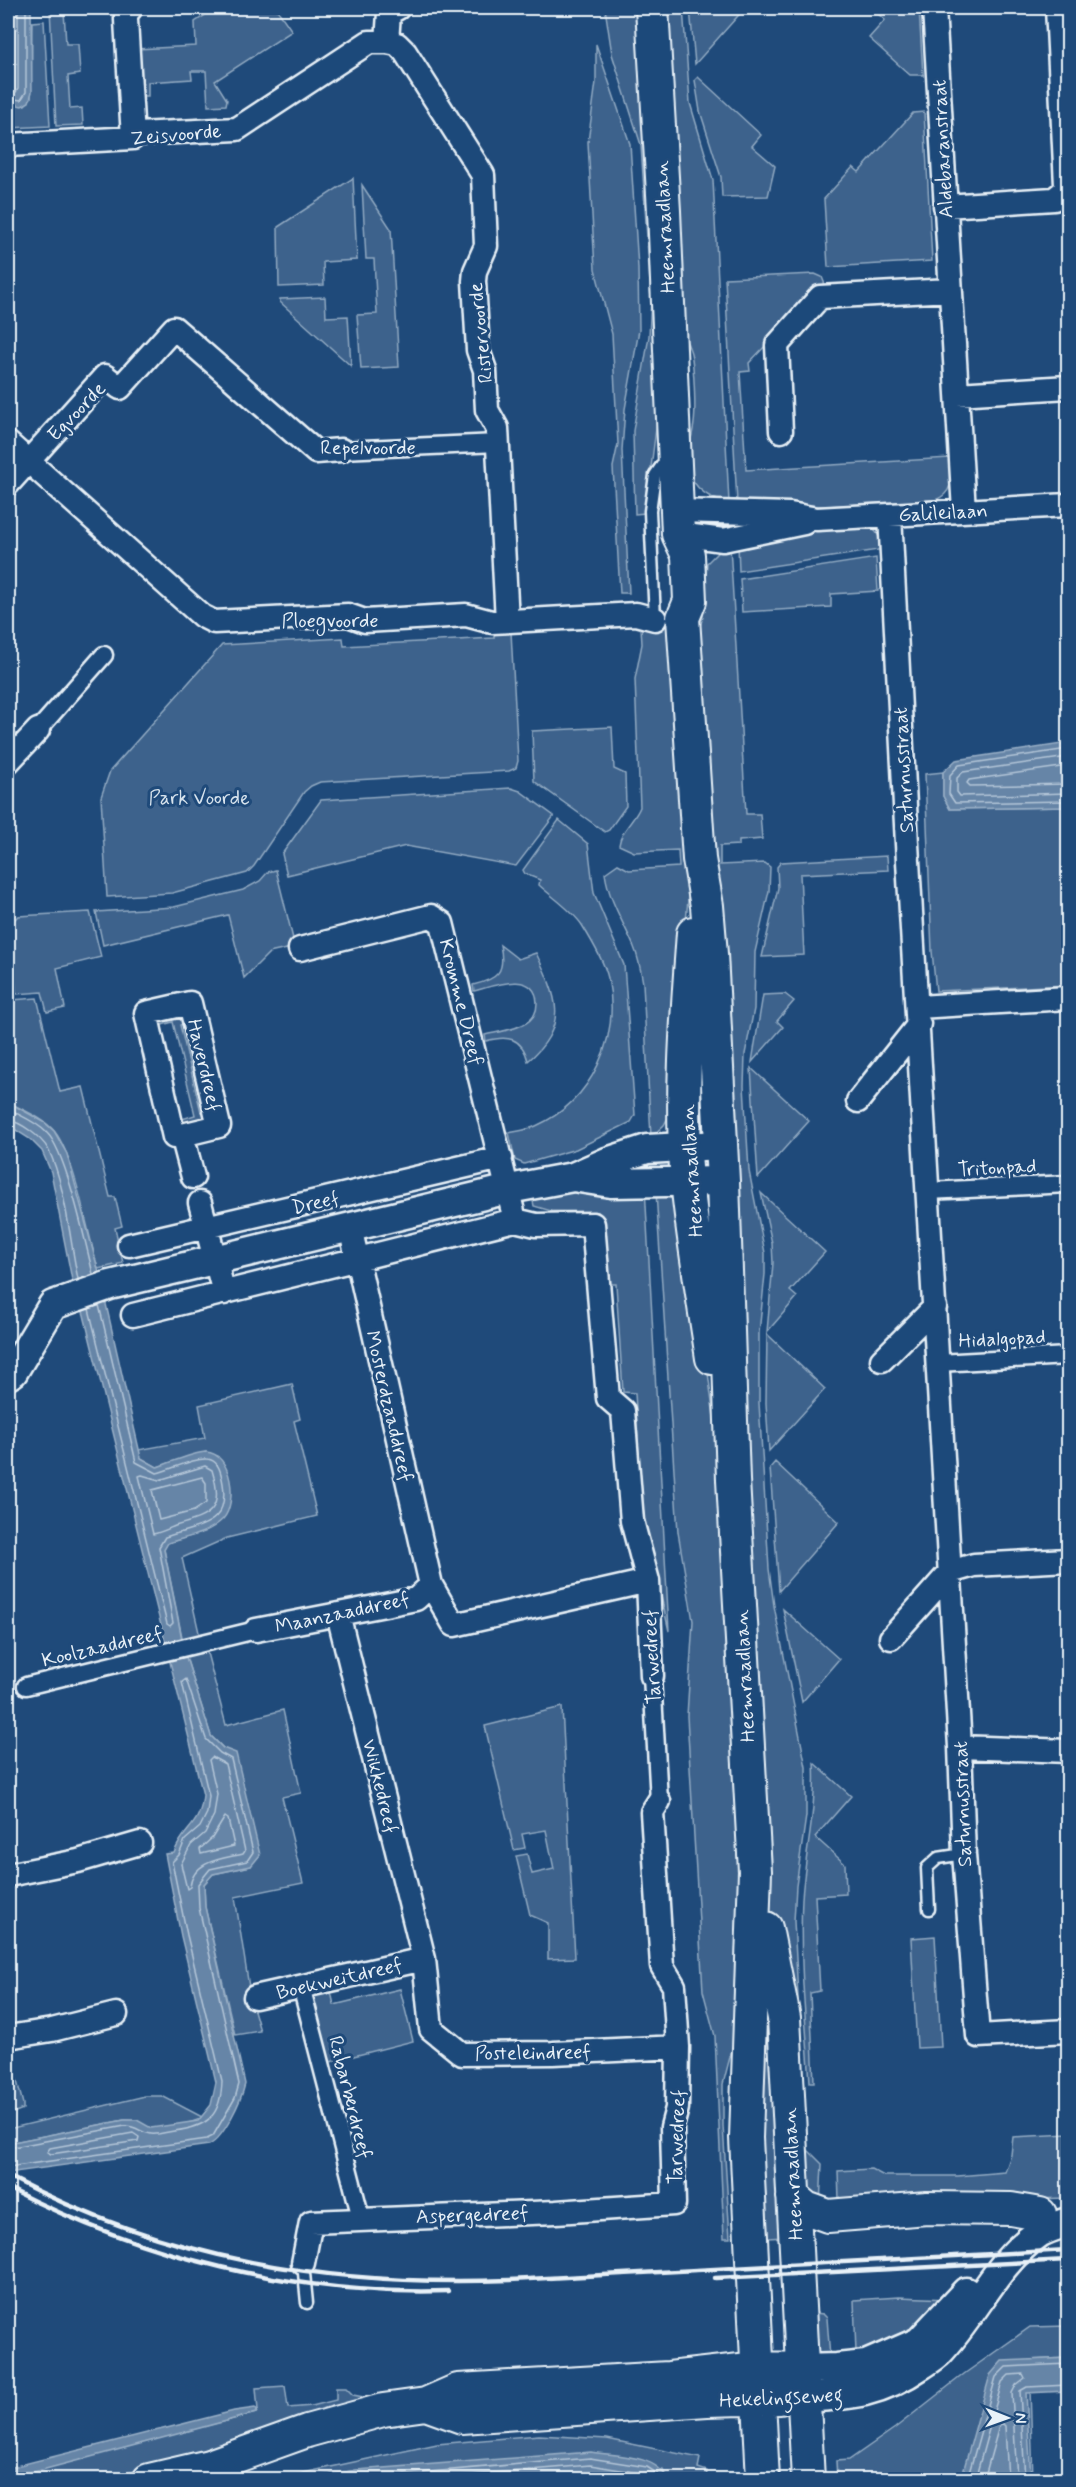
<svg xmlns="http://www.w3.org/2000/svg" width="1076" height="2487" font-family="Mynerve,sans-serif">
  <rect width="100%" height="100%" fill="#1f4a7a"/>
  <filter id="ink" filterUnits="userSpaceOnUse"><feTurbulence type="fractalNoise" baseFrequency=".0167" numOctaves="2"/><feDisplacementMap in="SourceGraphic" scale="12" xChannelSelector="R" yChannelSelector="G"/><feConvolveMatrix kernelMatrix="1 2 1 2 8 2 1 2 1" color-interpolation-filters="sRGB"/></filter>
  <g filter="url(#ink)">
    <path fill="#3c628c" stroke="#92aac2" stroke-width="1.5" d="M 50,8 L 76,8 L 76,10 L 64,11 L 66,44 L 78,44 L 80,74 L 68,76 L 70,109 L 82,108 L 83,125 L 56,126 Z
      M 216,8 L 222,14 L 233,8 L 276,8 L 292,31 L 215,81 L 227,100 L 226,105 L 208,106 L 206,71 L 191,71 L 192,79 L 148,82 L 148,96 L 139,96 L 136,49 L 196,46 L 195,22 Z
      M 605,8 L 641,8 L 659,341 L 657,421 L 645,513 L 635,514 L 633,431 L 649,336 L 651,300 L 641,145 L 612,54 Z
      M 666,8 L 683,8 L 690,103 L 713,180 L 729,503 C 711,500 693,489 688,469 C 685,454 693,437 694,423 C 696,409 694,366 691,353 C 688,344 684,335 681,326 Z
      M 690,8 L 745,8 L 695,64 Z
      M 871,8 L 919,8 L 923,75 L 910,75 L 869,38 L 885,20 Z
      M 44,21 L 50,126 L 8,128 L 8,103 L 12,105 L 25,105 L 31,98 L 32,22 Z
      M 596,44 L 630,144 L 638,268 L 639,330 L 625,409 L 622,450 L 629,593 L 620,593 L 613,467 L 618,444 L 612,334 L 595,269 L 588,142 L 596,82 Z
      M 698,77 L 761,135 L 752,146 L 775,166 L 768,196 L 722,197 L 721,177 L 700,111 L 695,80 Z
      M 924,112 L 932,261 L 828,267 L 824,199 L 853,167 L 859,172 L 913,113 Z
      M 353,178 L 357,260 L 323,262 L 324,285 L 279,287 L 278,227 Z
      M 362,185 L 391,229 L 399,367 L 361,369 L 357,315 L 377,314 L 374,259 L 366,259 Z
      M 815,274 L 822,277 L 826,287 L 821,287 L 749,363 L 750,371 L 740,372 L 746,470 L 950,458 C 951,476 955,493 935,500 L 826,506 L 737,503 L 725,278 Z
      M 325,297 L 326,317 L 348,316 L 351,366 L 280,302 L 280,299 Z
      M 859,523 C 874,525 879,535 885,549 L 739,571 L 738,544 Z
      M 730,546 L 746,814 L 760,814 L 762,839 L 739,841 L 739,845 L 720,846 L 720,865 L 765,863 L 770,867 L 769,891 L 755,952 L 754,1009 L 745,1054 L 744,1086 L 749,1171 L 765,1253 L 765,1274 L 759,1333 L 759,1403 L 769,1569 L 774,1606 L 806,1767 L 806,1816 L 796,1886 L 794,1921 L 806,2148 L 822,2164 L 820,2205 L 808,2197 L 767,1928 L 698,632 L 703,617 L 707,563 L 721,549 Z
      M 876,558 L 878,591 L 831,594 L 831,607 L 742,612 L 740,579 Z
      M 667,626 L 688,848 L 688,899 L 669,1115 L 664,1125 L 651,1137 L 643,983 C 641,971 639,959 634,947 C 623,921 609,901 605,873 L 618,864 L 629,870 L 679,867 L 678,850 L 634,852 L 619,845 C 621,830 635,820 640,807 L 635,679 L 642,644 L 641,627 Z
      M 511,632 L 518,761 L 516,768 L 509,771 L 320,782 L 311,786 L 304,792 L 254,866 L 247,873 L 172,893 L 107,897 L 101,797 L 110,771 L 222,645 L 343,638 L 344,646 L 494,638 L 494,633 Z
      M 612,727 L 614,769 L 625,774 L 626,806 L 609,830 L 605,832 L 534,781 L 532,731 Z
      M 943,772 L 943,796 L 950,809 L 1068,807 L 1068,985 L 936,991 L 932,951 L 925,774 Z
      M 511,788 L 520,791 L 554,816 L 516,866 L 406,846 L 287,875 L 282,854 L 321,800 Z
      M 559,820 L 588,844 L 594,893 L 624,965 L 635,1115 L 631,1122 L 576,1149 L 524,1164 L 515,1160 L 509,1133 C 518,1131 528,1130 536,1126 C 592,1101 621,1038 608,978 C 605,964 590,938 582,925 C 572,910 552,897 539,885 L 540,880 L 525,874 L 523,870 Z
      M 887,856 L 888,870 L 800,874 L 804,955 L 762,957 L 778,888 L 777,867 L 781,862 Z
      M 276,870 L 294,943 L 291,948 L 269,953 L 244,978 L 228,915 L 103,945 L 96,912 L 174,907 L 243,890 L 260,881 L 268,872 Z
      M 90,912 L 101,957 L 57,968 L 65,1008 L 47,1012 L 42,992 L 16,994 L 12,922 L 18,916 Z
      M 500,945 L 518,959 L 536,953 C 557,997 570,1025 528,1061 C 522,1037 507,1035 486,1041 L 485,1035 C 498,1032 515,1030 526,1023 C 533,1019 537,1012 537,1003 C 536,969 493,986 474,991 L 473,985 C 498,979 506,972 500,945 Z
      M 785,994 L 794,1001 L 777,1021 L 783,1027 L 752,1062 L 763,995 Z
      M 37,998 L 60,1092 L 83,1087 L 110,1197 L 115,1197 L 122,1226 L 115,1228 L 123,1263 L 98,1269 C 88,1234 75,1158 55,1132 C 44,1118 23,1110 8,1102 L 8,1041 L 13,1032 L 12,1000 Z
      M 184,1013 L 186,1023 L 180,1025 L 201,1112 L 207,1110 L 210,1121 L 182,1128 L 179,1120 L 195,1115 L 173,1022 L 158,1026 L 156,1019 Z
      M 751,1068 L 809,1121 L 758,1178 Z
      M 645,1187 L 669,1631 L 643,1517 L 635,1393 L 623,1392 L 616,1284 L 602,1284 L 598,1212 L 551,1211 L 534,1206 L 532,1196 Z
      M 656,1192 C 670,1197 681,1202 687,1216 L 717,1440 L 747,1977 L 745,1999 L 723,2084 L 723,2126 L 730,2238 L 724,2238 L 715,2036 L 703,1991 L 687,1716 L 693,1621 L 678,1532 Z
      M 761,1193 L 825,1252 L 790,1291 L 797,1297 L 767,1332 L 773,1263 L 772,1243 Z
      M 767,1334 L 825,1389 L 769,1451 L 766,1403 Z
      M 292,1384 L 300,1419 L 294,1421 L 317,1516 L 227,1538 L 182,1558 L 200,1637 L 183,1642 L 164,1549 L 167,1543 L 205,1532 L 218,1456 L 206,1452 L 157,1467 L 141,1458 L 138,1450 L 205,1438 L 199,1405 Z
      M 775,1462 L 839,1522 L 779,1591 L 770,1468 Z
      M 783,1609 L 839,1659 L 802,1702 Z
      M 206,1649 L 226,1725 L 283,1710 L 301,1793 L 282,1797 L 303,1883 L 235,1897 L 251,2000 L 260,2031 L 235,2035 L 205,1907 L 204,1884 L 213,1874 L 251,1866 L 223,1748 L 211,1736 L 185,1654 Z
      M 562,1707 L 575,1958 L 548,1959 L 548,1923 L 530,1915 L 516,1856 L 527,1854 L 532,1874 L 554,1869 L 546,1830 L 522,1834 L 525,1848 L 514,1850 L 485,1726 Z
      M 814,1763 L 851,1796 L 815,1837 L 845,1864 L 846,1894 L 815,1896 L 820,1991 L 810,1993 L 814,2082 L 810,2082 C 806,2022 799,1960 802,1899 C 805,1853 817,1809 814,1763 Z
      M 935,1936 L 941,2047 L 917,2048 L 911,1938 Z
      M 400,1989 L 413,2041 L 326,2063 L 310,1997 L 331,1992 L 334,2005 Z
      M 767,1998 L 784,2237 L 768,2238 L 757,2050 Z
      M 11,2058 L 23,2104 L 23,2109 L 8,2115 L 8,2059 Z
      M 145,2096 L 162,2096 L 202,2117 C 196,2123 160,2130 151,2128 C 139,2126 142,2119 124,2120 L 8,2143 L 8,2129 Z
      M 1068,2134 L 1068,2198 L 956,2201 L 839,2199 L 838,2171 L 871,2169 L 884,2176 L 958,2176 L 1005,2172 L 1011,2155 L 1013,2137 Z
      M 899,2297 L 947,2299 C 915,2328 898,2341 856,2353 L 854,2300 Z
      M 806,2312 L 823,2314 L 827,2318 L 830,2358 L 809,2359 Z
      M 1068,2326 L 1068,2358 L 1029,2360 L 1033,2479 L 837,2479 L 836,2461 L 849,2460 L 895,2428 L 964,2374 L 1030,2327 Z
      M 285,2386 L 288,2408 L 312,2406 L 336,2400 L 336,2388 L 346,2388 L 353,2395 L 363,2397 L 364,2403 L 181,2460 L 103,2479 L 10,2480 L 65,2462 L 256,2413 L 258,2410 L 256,2388 Z
      M 539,2435 L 607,2439 L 700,2458 L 698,2468 L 707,2471 L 706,2479 L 667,2479 L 663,2470 L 357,2470 L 304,2479 L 271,2480 L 437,2444 Z"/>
    <path fill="#6685a7" stroke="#9ab0c7" stroke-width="1.5" d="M 8,8 L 31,8 L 32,92 L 29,102 L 22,106 L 8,103 Z
      M 1068,743 L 1068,807 L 950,809 L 943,796 L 943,772 L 956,760 Z
      M 8,1102 L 44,1122 L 54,1131 L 67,1154 L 98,1269 L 141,1458 L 157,1467 C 169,1463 195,1452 206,1452 C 232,1453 238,1503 223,1519 C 208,1534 187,1537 168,1543 L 164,1550 L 185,1654 L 211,1736 L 223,1748 L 236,1753 L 260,1855 L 251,1866 L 213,1874 L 204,1884 L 205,1907 L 245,2084 C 241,2101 224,2138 209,2145 L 8,2173 L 8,2143 L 124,2120 L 137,2120 L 151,2128 L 198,2121 L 211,2105 L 216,2082 L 181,1936 L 165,1854 L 174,1853 C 184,1826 200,1828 203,1795 L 84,1315 L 72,1280 L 51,1172 L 42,1151 L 30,1139 L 8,1125 Z
      M 1068,2358 L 1068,2391 L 1026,2393 L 1031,2479 L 961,2479 L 990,2375 L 1002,2361 Z
      M 255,2408 L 258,2410 L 256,2413 L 8,2479 L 8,2468 L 234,2411 Z
      M 591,2452 C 615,2456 656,2454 667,2479 L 304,2479 L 357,2470 Z"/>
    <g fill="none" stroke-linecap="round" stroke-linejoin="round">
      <path stroke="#b4c6d8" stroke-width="1.5" d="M 8,81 L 9,79 L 9,8
        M 8,90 L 16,92 L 18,89 L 18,8
        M 8,98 L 21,100 L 26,92 L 26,8
        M 1068,749 L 959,765 L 950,775 L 949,794 L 955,803 L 1068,801
        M 1068,757 L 963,772 L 957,778 L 957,792 L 960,796 L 1068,793
        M 1068,766 L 969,780 L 967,783 L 970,786 L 1068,784
        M 8,1109 C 21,1116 37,1122 47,1133 C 66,1151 86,1245 93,1274
        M 8,1120 C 21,1122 41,1137 48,1149 C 65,1181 70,1242 78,1279
        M 89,1309 L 167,1624 L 170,1626 L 173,1623 L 159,1547 L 165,1537 C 202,1525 234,1525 221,1474 C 219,1466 215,1459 206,1459 C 193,1458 170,1470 157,1473 L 136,1462 L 99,1305
        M 205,1466 L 212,1470 C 224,1510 212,1516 175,1526 C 168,1529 160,1533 153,1534 L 139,1476 L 142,1475 L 159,1480 Z
        M 202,1477 L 206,1483 L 206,1503 L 194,1511 L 159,1520 L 152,1490 Z
        M 212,1757 L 225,1764 L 245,1851 L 243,1854 C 222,1859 193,1860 190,1887 L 187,1889 L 181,1864 L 191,1845 L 205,1833 L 214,1815 L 217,1794 L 209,1760 Z
        M 225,1817 L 228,1819 L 234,1846 L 201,1854 L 200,1849 L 212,1838 Z
        M 133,2133 L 139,2137 L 138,2141 L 51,2154 L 47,2152 L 50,2148 Z
        M 8,2148 L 125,2126 C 138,2126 140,2133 151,2134 C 158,2135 167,2132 174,2131 C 208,2127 221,2116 222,2081 L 187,1935 L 172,1862 L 179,1855 L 185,1840 L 200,1827 L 207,1813 L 209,1796 L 182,1682 L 186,1679 L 206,1739 L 220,1753 L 231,1759 L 253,1852 L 247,1861 L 210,1869 L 198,1884 L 199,1908 L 239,2084 L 235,2098 L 213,2136 L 207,2139 L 8,2167
        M 338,2480 L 590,2458 L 647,2467 L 658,2474 L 661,2480
        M 411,2480 L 590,2465 L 645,2474 L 652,2480
        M 524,2480 L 590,2474 L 621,2480
        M 967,2480 L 996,2377 L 1006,2367 L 1068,2364
        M 975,2480 L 1002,2382 L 1009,2375 L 1023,2374 L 1025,2378 L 1016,2385 L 1012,2393 L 1017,2480
        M 984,2480 L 999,2426 L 1002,2423 L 1005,2426 L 1008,2480
        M 1025,2480 L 1020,2391 L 1027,2387 L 1068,2385"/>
      <g stroke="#e8f1f8" stroke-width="15">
        <path id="service" d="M 655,619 L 650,511 L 655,475 L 666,459
          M 929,1909 L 927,1868 L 938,1858 L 964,1854
          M 303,2263 L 307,2303"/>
      </g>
      <g stroke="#e8f1f8" stroke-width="21">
        <path id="pedestrian" d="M 341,450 L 498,443
          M 38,730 L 104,655
          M 928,1191 L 1068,1184
          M 938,1363 L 1068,1356
          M 652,1676 L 659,1801
          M 26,1686 L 256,1630
          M 301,1986 L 361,2218"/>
      </g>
      <g stroke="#e8f1f8" stroke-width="27">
        <path id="minor" d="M 131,8 L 126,14 L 126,20 L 133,138
          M 934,8 L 964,511
          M 387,42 L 397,44 L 405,52 L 483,175 L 486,246 L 475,271 L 474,281 L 478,350 L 485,370 L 487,410 L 497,428 L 507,621
          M 8,145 L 133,138 L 138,134 L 237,129 L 369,42 L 387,42 L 389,13 L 398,8
          M 945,206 L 1054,199 L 1064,191 L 1066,185 L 1057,8
          M 957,394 L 1068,387
          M 781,431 L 777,345 L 820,297 L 950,290
          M 8,443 L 202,616 L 214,622 L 348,615 L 365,621 L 466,615 L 492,622 L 636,614 L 655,619
          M 8,484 L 105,376 L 120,388 L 174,328 L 316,452 L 341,450
          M 677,511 L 790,514 L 817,519 L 1068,505
          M 890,515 L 907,844 L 960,1747 L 964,1854 L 978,2036 L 1068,2031
          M 678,534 L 723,540 L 804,523
          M 8,762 L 38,730
          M 300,949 L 431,916 L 442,923 L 515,1220 L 536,1225 L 593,1224 L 608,1398 L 623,1411 L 632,1521 L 648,1581 L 652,1676
          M 190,1003 L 219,1126 L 174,1137 L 146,1013 Z
          M 918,1007 L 1068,998
          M 858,1101 L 919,1024
          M 182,1135 L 193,1177
          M 200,1203 L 224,1293
          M 350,1227 L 431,1585
          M 129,1245 L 501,1158
          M 133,1315 L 515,1220
          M 882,1360 L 935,1307
          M 338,1614 L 424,1959 L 431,2029 L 462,2054 L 553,2053 L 678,2047
          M 256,1630 L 416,1599 L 431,1585 L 454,1625 L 648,1581
          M 891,1638 L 950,1572 L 974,1565 L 1068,1560
          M 960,1747 L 1068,1751
          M 8,1875 L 78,1861 L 140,1843
          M 255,1997 L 424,1959
          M 8,2037 L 52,2030 L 116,2014
          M 303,2263 L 311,2222 L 556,2212 L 674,2204 L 672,2127 L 677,2108 L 678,2047 L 674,1986 L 662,1966 L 652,1812 L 659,1801"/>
      </g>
      <g stroke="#e8f1f8" stroke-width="33">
        <path id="tertiary" d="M 573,1177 L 611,1183 L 723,1181
          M 8,1375 L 13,1372 L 53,1305 L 110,1285 L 509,1189 L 573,1177 L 607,1162 L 647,1149 L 721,1145
          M 803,2369 L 837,2368 L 866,2365 L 919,2342 L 966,2292
          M 804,2398 C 852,2395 880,2393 921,2365 C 927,2361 934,2357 939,2352 C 975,2315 995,2263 1039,2233 C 1047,2228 1059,2225 1068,2222"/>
      </g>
      <g stroke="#e8f1f8" stroke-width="36">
        <path id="secondary" d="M 652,8 L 664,211 L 678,534 L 688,555 L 690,601 L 683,618 L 699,859 L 707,906 L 711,954 L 723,1181 L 733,1480 L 755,1871 L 746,2138 L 763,2480
          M 693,933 C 687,1015 680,1099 687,1181 C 693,1240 703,1299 712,1358
          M 766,1928 L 784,2018 L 808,2480
          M 793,2197 L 806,2208 L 828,2216 L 927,2208 L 1011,2209 L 1040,2214
          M 426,2404 L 462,2417 L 707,2400 L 780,2398
          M 149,2480 L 209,2466 L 307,2431 L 383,2410 L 426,2404 L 458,2390 L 669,2378 L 758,2368 L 803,2369"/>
      </g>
      <use href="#service" stroke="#1f4a7a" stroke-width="10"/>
      <use href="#pedestrian" stroke="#1f4a7a" stroke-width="16"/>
      <use href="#minor" stroke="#1f4a7a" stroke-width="22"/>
      <use href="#tertiary" stroke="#1f4a7a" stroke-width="28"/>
      <use href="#secondary" stroke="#1f4a7a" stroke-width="32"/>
      <path stroke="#e8f1f8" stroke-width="4.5" d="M 8,2176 C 167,2260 332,2287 510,2280 L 1068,2250
        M 8,2188 C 142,2257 297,2296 448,2291
        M 715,2278 L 1068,2260"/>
    </g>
  </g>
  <g text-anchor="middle" stroke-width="6" stroke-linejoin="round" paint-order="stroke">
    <g font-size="20" fill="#e8f1f8" stroke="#1f4a7a">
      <text transform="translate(176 134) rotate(-5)" y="7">Zeisvoorde</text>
      <text transform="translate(942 149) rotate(-93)" y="7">Aldebaranstraat</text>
      <text transform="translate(664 227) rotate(-93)" y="7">Heemraadlaan</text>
      <text transform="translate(480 333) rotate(-96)" y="7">Ristervoorde</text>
      <text transform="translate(76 411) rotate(-46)" y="7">Egvoorde</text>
      <text x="368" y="454">Repelvoorde</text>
      <text transform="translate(943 512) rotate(-3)" y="7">Galileilaan</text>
      <text x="330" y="627">Ploegvoorde</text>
      <text transform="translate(903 770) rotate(-93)" y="7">Saturnusstraat</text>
      <text transform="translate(462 1002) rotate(76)" y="7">Kromme Dreef</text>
      <text transform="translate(205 1065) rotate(77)" y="7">Haverdreef</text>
      <text transform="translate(997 1167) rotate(-3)" y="7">Tritonpad</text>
      <text transform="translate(691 1171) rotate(-94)" y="7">Heemraadlaan</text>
      <text transform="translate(315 1202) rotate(-13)" y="7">Dreef</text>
      <text transform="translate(1002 1338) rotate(-3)" y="7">Hidalgopad</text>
      <text transform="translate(390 1406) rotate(77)" y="7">Mosterdzaaddreef</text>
      <text transform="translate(342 1612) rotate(-12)" y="7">Maanzaaddreef</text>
      <text transform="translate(102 1646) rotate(-13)" y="7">Koolzaaddreef</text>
      <text transform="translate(651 1657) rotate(-93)" y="7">Tarwedreef</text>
      <text transform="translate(744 1676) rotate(-93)" y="7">Heemraadlaan</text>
      <text transform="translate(381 1786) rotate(76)" y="7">Wikkedreef</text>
      <text transform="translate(962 1804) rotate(-92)" y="7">Saturnusstraat</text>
      <text transform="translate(339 1978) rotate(-13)" y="7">Boekweitdreef</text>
      <text transform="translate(533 2052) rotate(-1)" y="7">Posteleindreef</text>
      <text transform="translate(351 2097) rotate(76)" y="7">Rabarberdreef</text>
      <text transform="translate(676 2137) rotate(-88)" y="7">Tarwedreef</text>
      <text transform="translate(792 2174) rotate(-93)" y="7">Heemraadlaan</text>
      <text transform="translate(472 2214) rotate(-2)" y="7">Aspergedreef</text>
      <text transform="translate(781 2397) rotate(-3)" y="7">Hekelingseweg</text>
    </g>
    <g font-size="20" fill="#d7e3ed" stroke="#1f4a7a">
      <text x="199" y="804">Park Voorde</text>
    </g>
  </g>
  <rect width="1076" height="2487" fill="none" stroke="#1f4a7a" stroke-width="30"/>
  <rect x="15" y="15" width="1046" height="2457" fill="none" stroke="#e8f1f8" stroke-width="2" filter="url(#ink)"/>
  <g transform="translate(1007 2418) rotate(91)" stroke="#1f4a7a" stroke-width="4.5" paint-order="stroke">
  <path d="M0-4.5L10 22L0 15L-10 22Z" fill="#e8f1f8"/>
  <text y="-9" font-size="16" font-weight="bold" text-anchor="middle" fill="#e8f1f8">N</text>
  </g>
</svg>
